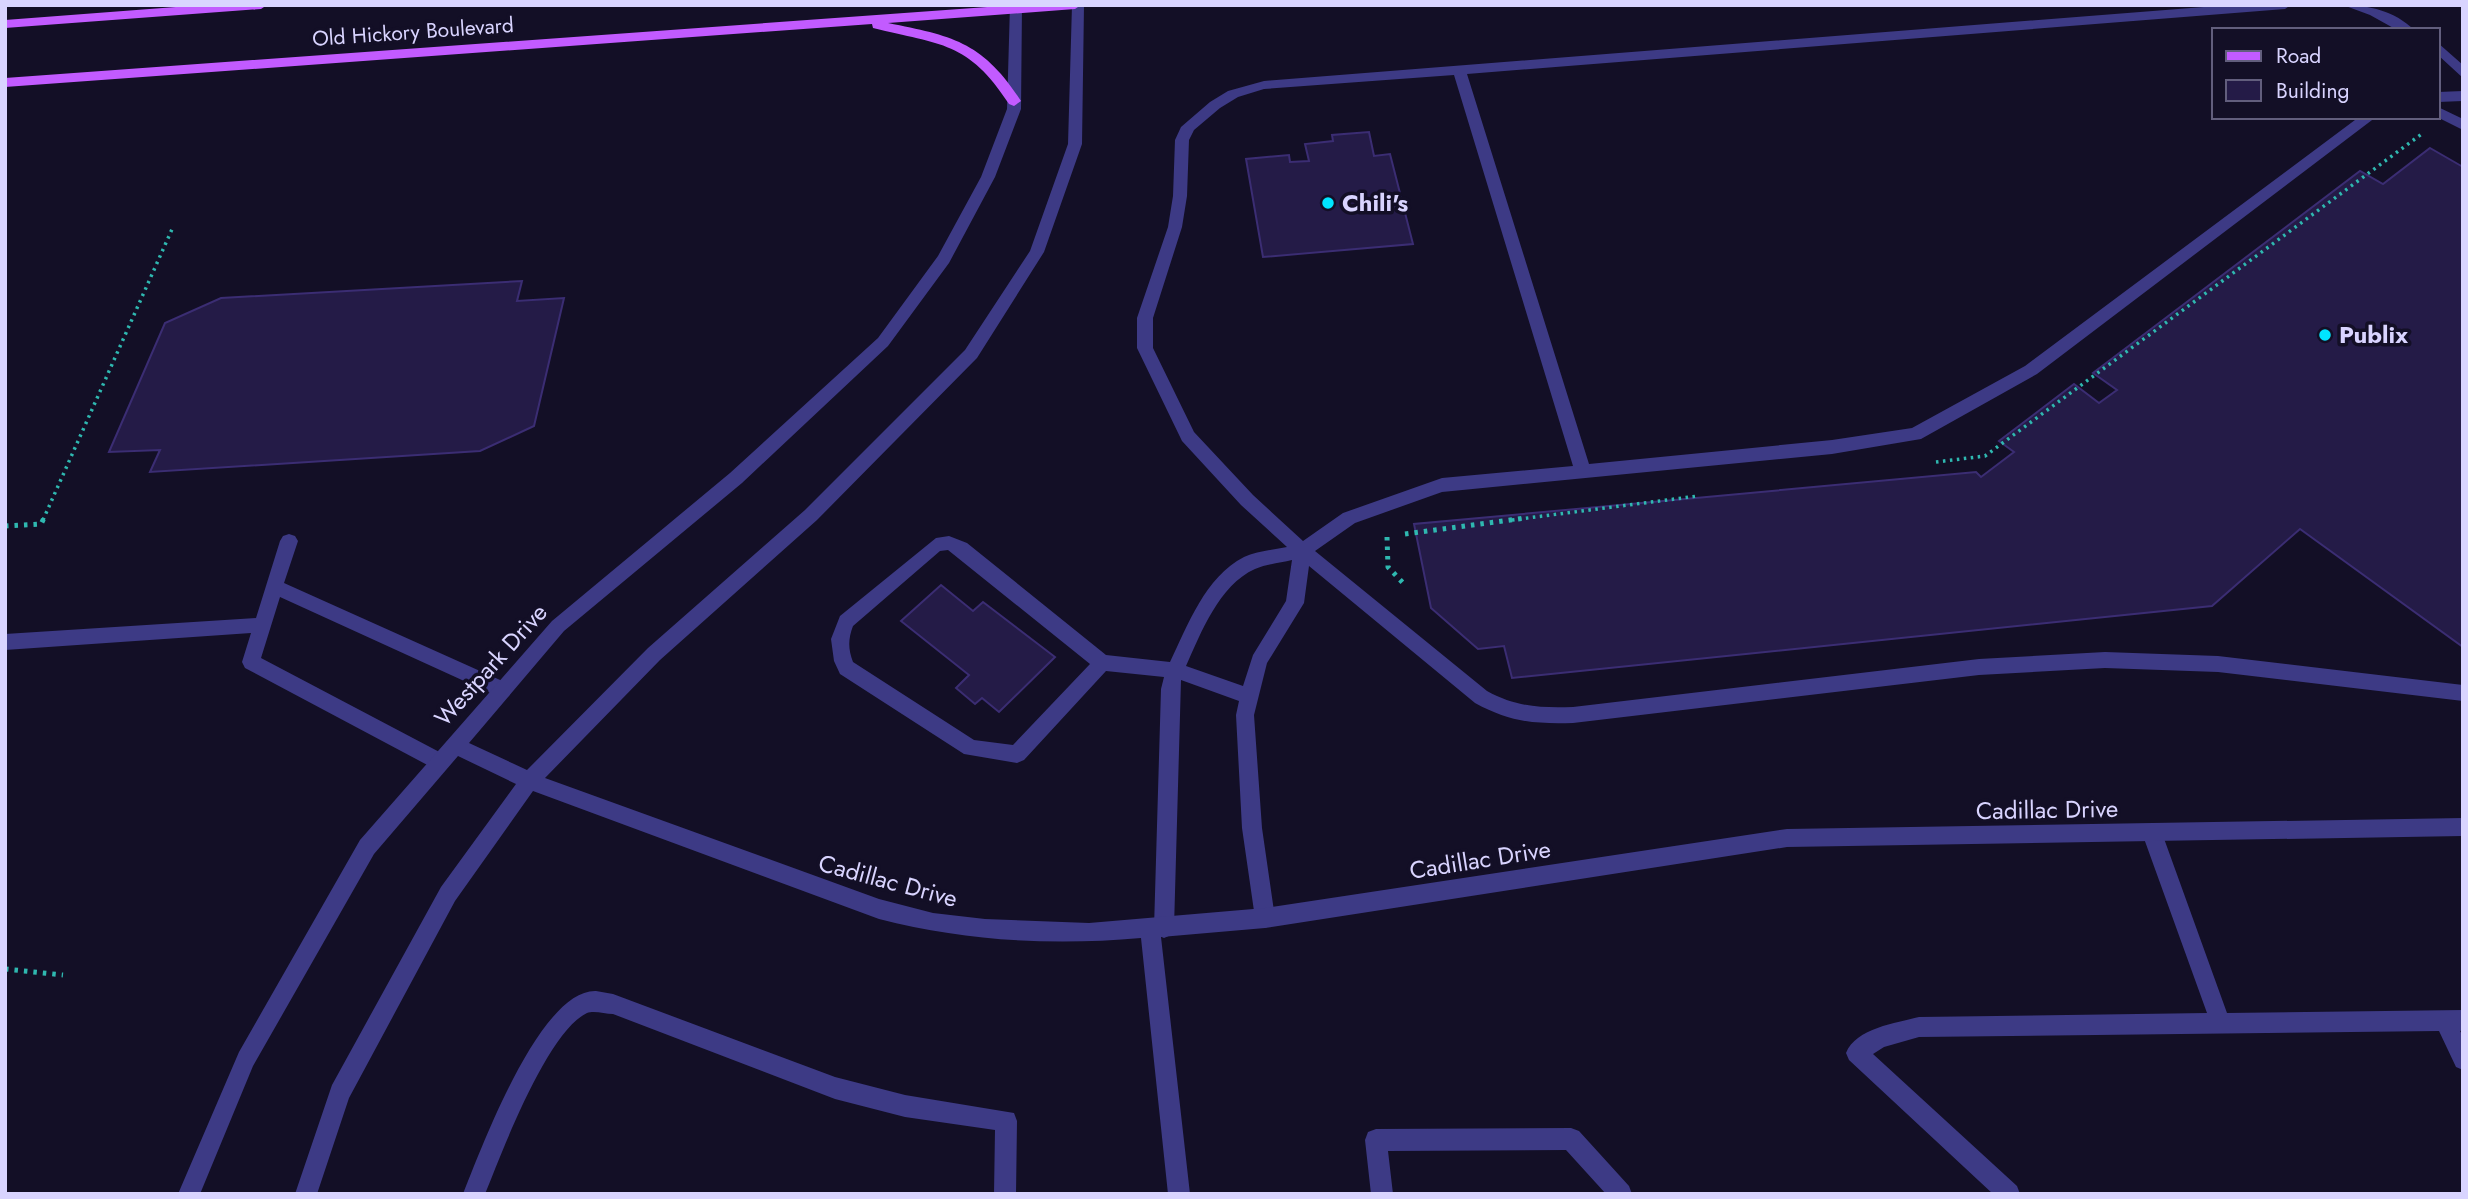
<svg xmlns="http://www.w3.org/2000/svg" width="2468" height="1199" font-family="Jost,sans-serif">
  <rect width="100%" height="100%" fill="#130f26"/>
  <path fill="#241b47" stroke="#3b2d73" stroke-width="2" d="M 1369,132 L 1374,156 L 1390,154 L 1413,244 L 1263,257 L 1246,159 L 1289,155 L 1290,162 L 1309,161 L 1305,144 L 1333,141 L 1332,135 Z
    M 2430,148 L 2463,167 L 2463,647 L 2300,529 L 2212,606 L 1512,678 L 1504,646 L 1478,649 L 1431,608 L 1414,524 L 1976,472 L 1981,477 L 2014,452 L 1999,441 L 2074,384 L 2099,403 L 2117,390 L 2093,373 L 2360,171 L 2383,184 Z
    M 522,281 L 517,301 L 564,298 L 534,426 L 480,451 L 150,472 L 160,450 L 109,452 L 165,323 L 221,298 Z
    M 941,585 L 973,611 L 983,602 L 1055,657 L 999,712 L 982,698 L 975,704 L 956,688 L 969,675 L 901,621 Z"/>
  <g fill="none" stroke-linecap="round" stroke-linejoin="round">
    <path stroke="#2fb8b0" stroke-width="3.5" stroke-dasharray="2.5 4.5" stroke-linecap="butt" d="M 1936,462 L 1985,456 L 2423,133
      M 43,520 L 173,227
      M 1512,520 L 1698,496"/>
    <path stroke="#2fb8b0" stroke-width="5" stroke-dasharray="3.5 6" stroke-linecap="butt" d="M 5,526 L 41,524 L 44,518
      M 1405,534 L 1526,518
      M 1387,537 L 1388,567 L 1403,583
      M 5,969 L 63,975"/>
    <path fill="#3d3a85" fill-rule="evenodd" d="M 2229,5 L 2291,5 L 2285,9 L 1467,74 L 1589,464 L 1832,440 L 1912,428 L 2025,366 L 2359,117 L 2376,117 L 2037,374 L 1921,439 L 1832,454 L 1442,492 L 1355,523 L 1315,551 L 1487,691 C 1516,707 1541,708 1573,707 L 1979,659 L 2105,652 L 2218,656 L 2463,685 L 2463,701 L 2218,672 L 2105,668 L 1979,675 L 1573,723 C 1533,724 1510,722 1475,703 L 1309,566 L 1304,603 L 1267,663 L 1254,715 L 1262,828 L 1275,918 L 1272,925 L 1265,928 L 1258,925 L 1255,918 L 1242,828 L 1236,715 L 1239,701 L 1181,680 L 1174,928 L 1171,935 L 1164,938 L 1157,935 L 1154,928 L 1161,689 L 1164,677 L 1106,671 L 1024,760 L 1017,763 L 964,754 L 840,674 L 834,661 L 831,639 L 840,616 L 936,538 L 949,536 L 967,543 L 1106,655 L 1170,662 C 1188,625 1205,577 1244,557 C 1256,551 1273,550 1287,547 L 1241,505 L 1182,441 L 1137,348 L 1137,318 L 1168,227 L 1173,196 L 1175,140 L 1181,127 L 1210,102 L 1228,91 L 1264,81 ZM 1454,75 L 1573,466 L 1442,478 L 1343,513 L 1303,541 L 1253,495 L 1194,432 L 1153,348 L 1153,318 L 1182,227 L 1187,196 L 1189,140 L 1194,130 L 1220,108 L 1238,97 L 1264,89 ZM 948,550 L 1090,664 L 1013,745 L 974,740 L 853,662 C 848,649 848,639 853,626 L 940,551 ZM 1292,560 L 1286,601 L 1253,655 L 1243,686 L 1186,666 C 1201,633 1219,585 1255,569 C 1266,564 1280,563 1292,560 Z
      M 2343,5 C 2369,5 2395,11 2414,30 L 2397,30 L 2370,15 Z
      M 2438,43 L 2463,65 L 2463,78 L 2438,55 Z
      M 2463,91 L 2463,101 L 2438,102 L 2438,92 Z
      M 2438,107 L 2463,119 L 2463,130 L 2437,117 Z
      M 289,534 L 295,536 L 298,541 L 284,583 L 509,684 L 512,690 L 509,696 L 503,698 L 497,696 L 280,597 L 261,658 L 447,756 L 449,762 L 447,768 L 440,771 L 433,768 L 245,668 L 242,662 L 251,633 L 5,650 L 5,634 L 256,618 L 280,541 L 283,536 Z
      M 2152,824 L 2159,827 L 2162,833 L 2227,1013 L 2463,1010 L 2463,1030 L 2460,1031 L 2463,1036 L 2463,1070 L 2456,1067 L 2439,1031 L 1919,1037 L 1884,1047 L 1873,1054 L 2017,1186 L 2020,1194 L 1993,1194 L 1849,1060 L 1846,1053 C 1856,1028 1896,1023 1919,1017 L 2207,1013 L 2142,833 L 2145,827 Z
      M 596,991 L 613,994 L 835,1077 L 905,1095 L 1014,1113 L 1017,1121 L 1016,1194 L 994,1194 L 995,1130 L 905,1117 L 835,1099 L 613,1014 C 605,1014 594,1010 587,1013 C 547,1032 502,1152 485,1194 L 463,1194 C 481,1149 540,989 596,991 Z
      M 1571,1128 L 1579,1131 L 1629,1186 L 1632,1194 L 1606,1194 L 1566,1150 L 1388,1151 L 1393,1194 L 1371,1194 L 1365,1140 L 1368,1132 L 1376,1129 Z"/>
    <path fill="#3d3a85" fill-rule="evenodd" d="M 1010,5 L 1022,5 L 1021,109 L 995,177 L 949,263 L 888,346 L 742,483 L 564,631 L 469,743 L 527,770 L 648,648 L 805,510 L 965,350 L 1030,251 L 1068,144 L 1072,5 L 1084,5 L 1082,144 L 1044,252 L 977,358 L 817,520 L 660,660 L 545,778 L 879,899 L 933,913 L 985,919 L 1089,923 L 1265,908 L 1787,829 L 2463,818 L 2463,836 L 1787,847 L 1265,928 L 1161,937 L 1190,1194 L 1168,1194 L 1141,938 C 1052,946 965,941 879,919 L 533,791 L 455,901 L 349,1098 L 317,1194 L 295,1194 L 332,1085 L 441,887 L 516,784 L 458,756 L 374,854 L 253,1066 L 200,1194 L 178,1194 L 239,1052 L 360,840 L 552,621 L 730,473 L 878,338 L 938,256 L 981,177 L 1007,109 Z"/>
    <path fill="#c25bff" fill-rule="evenodd" d="M 202,5 L 267,5 L 261,9 L 5,28 L 5,20 Z
      M 1015,5 L 1081,5 L 1075,9 L 888,23 C 953,36 983,42 1021,101 L 1014,106 L 1009,104 C 968,41 941,45 873,28 L 872,24 L 5,87 L 5,78 Z"/>
  </g>
  <g fill="#00e5ff" stroke="#130f26" stroke-width="2.5">
    <circle cx="1328" cy="203" r="7"/>
    <circle cx="2325" cy="335" r="7"/>
  </g>
  <g text-anchor="middle" stroke-width="7" stroke-linejoin="round" paint-order="stroke">
    <g font-size="21" fill="#d9d4ff" stroke="#130f26">
      <text transform="translate(413 32) rotate(-4)" y="7">Old Hickory Boulevard</text>
    </g>
    <g font-size="24" font-weight="bold" fill="#d9d4ff" stroke="#130f26" text-anchor="start">
      <text x="1342" y="211">Chili's</text>
      <text x="2339" y="343">Publix</text>
    </g>
    <g font-size="24" fill="#d9d4ff" stroke="#130f26">
      <text transform="translate(491 665) rotate(-48)" y="8">Westpark Drive</text>
      <text transform="translate(2047 810) rotate(-1)" y="8">Cadillac Drive</text>
      <text transform="translate(1480 860) rotate(-9)" y="8">Cadillac Drive</text>
      <text transform="translate(888 881) rotate(15)" y="8">Cadillac Drive</text>
    </g>
  </g>
  <rect width="2468" height="1199" fill="none" stroke="#d9d4ff" stroke-width="14"/>
  <rect x="2212" y="28" width="228" height="91" fill="#130f26" stroke="#625e7d" stroke-width="2"/>
  <rect x="2226" y="51" width="35" height="10" fill="#c25bff" stroke="#625e7d" stroke-width="2"/>
  <text x="2276" y="63" font-size="21" fill="#d9d4ff">Road</text>
  <rect x="2226" y="80" width="35" height="21" fill="#241b47" stroke="#625e7d" stroke-width="2"/>
  <text x="2276" y="98" font-size="21" fill="#d9d4ff">Building</text>
</svg>
